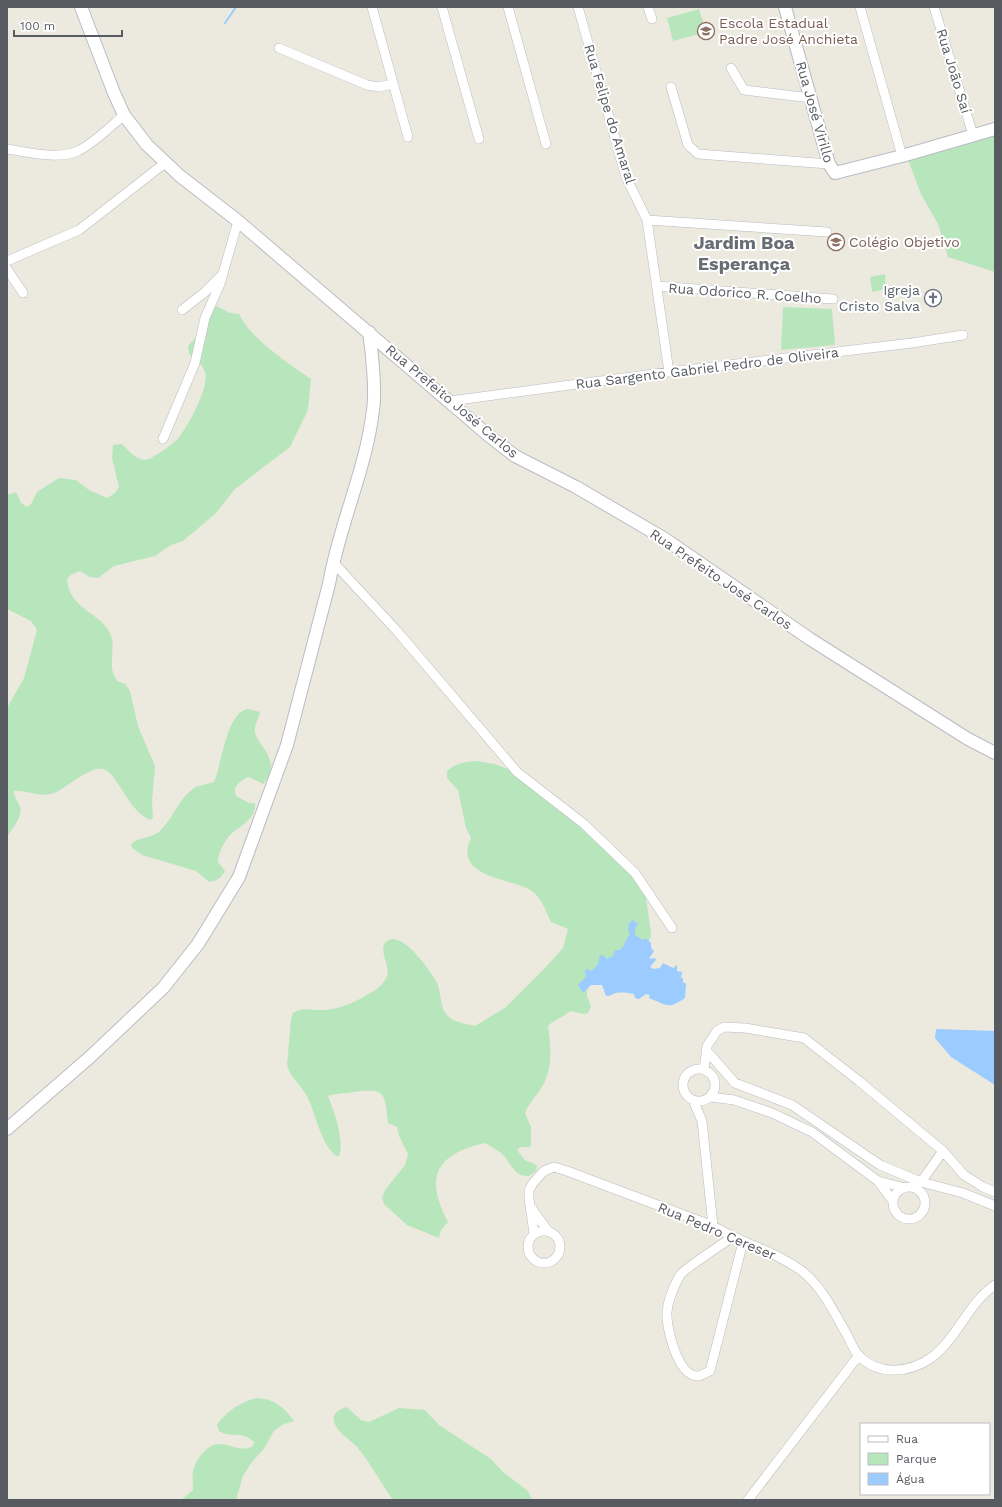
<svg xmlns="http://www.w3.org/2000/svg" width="1002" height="1507" font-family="'Work Sans',sans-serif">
  <rect width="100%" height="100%" fill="#eceade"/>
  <path fill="#b8e6bc" d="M 699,9 L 706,32 L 673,41 L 667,18 Z
    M 995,135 L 995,272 L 948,257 L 938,224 L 921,194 L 908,160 Z
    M 885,274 L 886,289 L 872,292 L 870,277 Z
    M 216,306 L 230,313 L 239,314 C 250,338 289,364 311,379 L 308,410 L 290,447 L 235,489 L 215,514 L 183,541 L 171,545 L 155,556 L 114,566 L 98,578 L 90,577 L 80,571 L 71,575 L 67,579 C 69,609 101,613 110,633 C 115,643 111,656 112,667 C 112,672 115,677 117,681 L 125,684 L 130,691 L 138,726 L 155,766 L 152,801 L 153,817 L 151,820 C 128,812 118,773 103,769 C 89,766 67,788 54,793 C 40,798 28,790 14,791 C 14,798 18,801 20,807 C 23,817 12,829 7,837 L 7,708 L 24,678 L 37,630 L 31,621 L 7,609 L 7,495 L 16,492 L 21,503 L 27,507 L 31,504 L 37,492 L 59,478 L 76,480 L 89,490 L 107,498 L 115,493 L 119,487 L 112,458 L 113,445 L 122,444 C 128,450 134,458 144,460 C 150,461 175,443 179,437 C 188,426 210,386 205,372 C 203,365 195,359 189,354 L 188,346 L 202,330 Z
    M 783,307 L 832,309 L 835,345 L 781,350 Z
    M 247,709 L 260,712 C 259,718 255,724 255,730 C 254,744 285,759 263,784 L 249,777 C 241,780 232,786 236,796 L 249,803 L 255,803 C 256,821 240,825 229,836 C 224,842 218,854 218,862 L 225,871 C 221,878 217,881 209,882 L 196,871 L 142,855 L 132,848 L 131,844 C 141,836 154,838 161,830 C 174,817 179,797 196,787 C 201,785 208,784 214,782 C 222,764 226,714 247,709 Z
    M 476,761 L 495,764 L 510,770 L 540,796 L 569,814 L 644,885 L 651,932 L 650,939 L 646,942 L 587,983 L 587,996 L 591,1006 L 588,1013 L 584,1014 L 570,1011 C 563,1018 555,1019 548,1026 C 551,1048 553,1068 542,1087 C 535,1098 530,1101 525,1113 L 531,1127 L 531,1145 L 530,1147 L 521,1147 L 517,1150 L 525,1160 L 537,1165 L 536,1171 L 529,1176 C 513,1177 511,1162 501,1153 C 496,1149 490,1146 485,1143 C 436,1154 424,1177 448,1222 L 441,1230 L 439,1238 L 407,1225 L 384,1204 L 382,1198 L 385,1190 L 405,1165 L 408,1154 L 399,1136 L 397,1127 L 388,1123 C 385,1092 385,1088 353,1092 C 344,1094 336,1093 328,1096 C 334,1111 345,1140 339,1156 L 336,1156 C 318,1140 317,1113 305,1093 C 299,1083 289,1076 287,1064 L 291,1020 L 293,1013 C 303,1007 309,1010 319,1010 C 334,1011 352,1004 365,996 C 373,992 384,985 387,976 C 391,965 375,946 389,940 C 403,932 431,971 437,983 C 442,994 439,1006 447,1015 C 453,1022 466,1024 475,1026 L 506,1007 L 545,968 L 563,948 L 568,929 L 551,922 C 546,912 542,898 532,891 C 512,878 452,878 471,838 L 466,828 L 458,790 L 447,778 L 447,771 C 456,763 465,762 476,761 Z
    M 257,1398 C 273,1398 285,1408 294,1421 L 284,1424 L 274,1431 L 263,1450 L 252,1462 L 243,1476 L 236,1500 L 181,1500 L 193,1490 C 193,1484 192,1477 193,1472 C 195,1460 207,1444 219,1444 C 231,1444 241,1453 253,1446 L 254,1442 C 242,1430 231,1439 219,1431 L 217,1425 C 225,1412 242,1401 257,1398 Z
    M 347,1407 L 361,1420 L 369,1422 L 399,1408 L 425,1410 L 439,1425 L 491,1459 L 503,1472 L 528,1491 L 532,1500 L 393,1500 C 381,1483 370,1462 356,1446 C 350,1440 335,1430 334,1421 C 332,1413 340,1409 347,1407 Z"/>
  <path fill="#9bcbff" d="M 633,920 L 638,924 L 635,928 L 635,935 L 643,940 L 646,938 L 651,943 L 651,948 L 654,951 L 649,959 L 655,958 L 656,960 L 650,967 L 654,969 L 660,968 L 663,963 L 673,968 L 677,965 L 677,971 L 682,972 L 681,978 L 683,978 L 683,982 L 686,984 L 685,998 C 668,1010 667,1005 649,998 L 650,995 L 646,994 L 639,999 L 635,998 L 634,994 C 629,993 621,992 616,993 C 612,994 611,996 606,996 L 602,985 L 591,985 L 583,993 L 578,985 L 586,977 L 585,971 L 587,969 L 592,971 L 598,964 L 600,955 L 604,956 L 607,959 L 613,956 L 615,950 L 620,950 C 626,945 625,939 630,934 L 628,929 L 629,923 Z
    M 936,1029 L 995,1031 L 995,1085 L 951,1057 L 935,1038 Z"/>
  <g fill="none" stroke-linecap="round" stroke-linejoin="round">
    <path stroke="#9bcbff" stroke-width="2" d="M 225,23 L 236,7"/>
    <g stroke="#b9bbc2" stroke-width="10">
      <path id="street" d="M 372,7 L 408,137
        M 442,7 L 479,139
        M 508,7 L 546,144
        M 578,7 L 626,177 L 647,220 L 669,372
        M 648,7 L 652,19
        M 860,7 L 902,156
        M 934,7 L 973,135
        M 279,48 L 367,85 L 379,87 L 392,84
        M 731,68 L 744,90 L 811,98
        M 671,87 L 688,145 L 698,154 L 829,164
        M 7,149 C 28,152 57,160 78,151 C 94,143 110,127 124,115
        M 647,220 L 827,232
        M 7,261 L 79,230 L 165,163
        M 7,269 L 23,293
        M 656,286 L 833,299
        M 182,310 L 205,292 L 221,276
        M 450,401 L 669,372 L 912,343 L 963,335
        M 163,439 L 195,363 L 205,318 L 220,284 L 238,221
        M 333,562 L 397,631 L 517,772 L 584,824 L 635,873 L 672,928
        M 706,1050 L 735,1083 L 792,1105 L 880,1165 L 921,1182 L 963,1193 L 995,1206
        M683 1085a16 16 0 1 1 32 0a16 16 0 1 1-32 0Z
        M 704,1070 L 707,1046 L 717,1031 L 724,1027 L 745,1028 L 804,1038 L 859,1081 L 943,1151 L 964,1175 L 983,1187 L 995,1192
        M 711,1097 L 734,1100 L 772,1113 L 812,1132 L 878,1181 L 893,1201
        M 693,1100 L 702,1121 L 713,1226
        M 878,1181 L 905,1188
        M 921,1182 L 943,1151
        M893 1203a16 16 0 1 1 32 0a16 16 0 1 1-32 0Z
        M 532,1209 L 548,1231
        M528 1247a16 16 0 1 1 32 0a16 16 0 1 1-32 0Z
        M 534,1233 L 529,1199 L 529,1190 L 533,1183 L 544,1171 L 554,1167 L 567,1171 L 713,1226 C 741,1243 775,1251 802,1271 C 823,1288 834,1312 847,1335 C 851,1342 854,1351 859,1356 C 879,1376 909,1373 931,1358 C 957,1339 968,1303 995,1285
        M 732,1237 C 722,1245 685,1268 680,1275 C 674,1286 668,1300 667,1312 C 666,1328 678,1378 699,1376 C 703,1375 707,1372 710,1371 L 743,1242
        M 748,1500 L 859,1355"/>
    </g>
    <g stroke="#b9bcc4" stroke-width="14">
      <path id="secondary" d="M 81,7 L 114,93 L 124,115 L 147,145 L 180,176 L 238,221 L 488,435 L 515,456 L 576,487 L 665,539 L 810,639 L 968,739 L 995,753
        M 785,7 L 829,164 L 835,173 L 902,156 L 995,129
        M 7,1129 L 90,1057 L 163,988 L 198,944 L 239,877 L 287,745 L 329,584 C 339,525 366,470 373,410 C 376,390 372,352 369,332"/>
    </g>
    <use href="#street" stroke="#fff" stroke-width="9"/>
    <use href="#secondary" stroke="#fff" stroke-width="12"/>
  </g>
  <defs>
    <g id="school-ring" transform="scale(0.9)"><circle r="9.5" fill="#fff" stroke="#8d6e63" stroke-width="1.5"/><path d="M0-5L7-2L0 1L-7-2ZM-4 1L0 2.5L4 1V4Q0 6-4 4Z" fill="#8d6e63"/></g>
    <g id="church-ring" transform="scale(0.9)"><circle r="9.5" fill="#fff" stroke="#6b7280" stroke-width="1.5"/><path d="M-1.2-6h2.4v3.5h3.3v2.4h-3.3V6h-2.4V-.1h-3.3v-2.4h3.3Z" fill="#6b7280"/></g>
  </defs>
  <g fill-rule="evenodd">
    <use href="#school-ring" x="706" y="31"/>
    <use href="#school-ring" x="836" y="242"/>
    <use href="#church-ring" x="933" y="298"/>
  </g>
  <g text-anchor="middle" stroke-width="4" stroke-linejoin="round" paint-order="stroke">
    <g font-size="14" fill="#785e54" stroke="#fff" text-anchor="start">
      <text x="719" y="28">Escola Estadual<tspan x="719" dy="16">Padre José Anchieta</tspan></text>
      <text x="849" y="247">Colégio Objetivo</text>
    </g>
    <g font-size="14" fill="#575b61" stroke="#fff">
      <text transform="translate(954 71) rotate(73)" y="5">Rua João Saí</text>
      <text transform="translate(815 112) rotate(74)" y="5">Rua José Virillo</text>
      <text transform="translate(610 114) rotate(73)" y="5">Rua Felipe do Amaral</text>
      <text transform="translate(745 293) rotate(4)" y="5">Rua Odorico R. Coelho</text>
      <text transform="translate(707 368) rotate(-7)" y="5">Rua Sargento Gabriel Pedro de Oliveira</text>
      <text transform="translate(452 401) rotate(40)" y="5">Rua Prefeito José Carlos</text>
      <text transform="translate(721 579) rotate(34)" y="5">Rua Prefeito José Carlos</text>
      <text transform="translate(717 1231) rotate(23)" y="5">Rua Pedro Cereser</text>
    </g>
    <g font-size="14" fill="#5b616d" stroke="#fff" text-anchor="end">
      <text x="920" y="295">Igreja<tspan x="920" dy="16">Cristo Salva</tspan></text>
    </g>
    <g font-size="18" font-weight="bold" fill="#686d73" stroke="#fff">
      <text x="744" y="249">Jardim Boa<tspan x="744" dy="21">Esperança</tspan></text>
    </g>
  </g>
  <rect width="1002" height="1507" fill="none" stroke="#575b61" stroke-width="16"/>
  <rect x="860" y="1423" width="130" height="72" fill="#ffffff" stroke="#bcbdc0"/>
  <rect x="868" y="1436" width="20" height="6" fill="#ffffff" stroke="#bcbdc0"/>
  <text x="896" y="1443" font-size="12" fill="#575b61">Rua</text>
  <rect x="868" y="1453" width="20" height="12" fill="#b8e6bc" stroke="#bcbdc0"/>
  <text x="896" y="1463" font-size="12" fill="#575b61">Parque</text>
  <rect x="868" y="1473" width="20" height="12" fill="#9bcbff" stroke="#bcbdc0"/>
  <text x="896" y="1483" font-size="12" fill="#575b61">Água</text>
  <path d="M14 30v6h108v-6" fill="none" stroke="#575b61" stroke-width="2"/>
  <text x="20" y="30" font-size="12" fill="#575b61" stroke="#ffffff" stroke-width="3" paint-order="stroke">100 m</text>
</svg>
